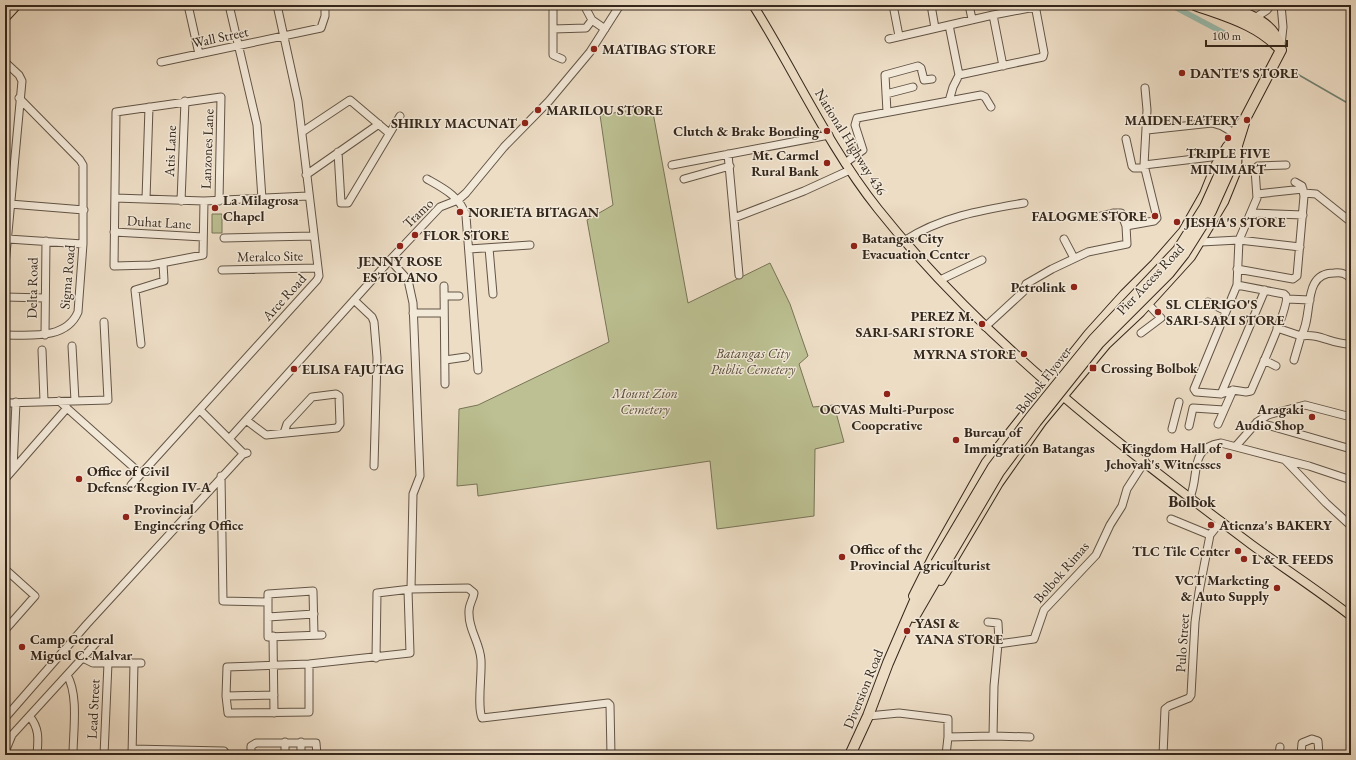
<svg xmlns="http://www.w3.org/2000/svg" width="1356" height="760" font-family="'EB Garamond',serif">
  <rect width="100%" height="100%" fill="#edddc5"/>
  <filter id="stains"><feTurbulence type="fractalNoise" baseFrequency=".005" numOctaves="4"/><feColorMatrix values="0 0 0 0 .2 0 0 0 0 .09 0 0 0 0 .02 0 0 0 .5 -.17"/></filter>
  <radialGradient id="worn" r=".72"><stop offset=".6" stop-color="#630" stop-opacity="0"/><stop offset="1" stop-color="#630" stop-opacity=".3"/></radialGradient>
  <path fill="#bcc092" stroke="#787457" d="M 652,107 L 688,303 L 770,263 L 790,304 L 808,356 L 799,364 L 813,407 L 834,405 L 844,442 L 815,449 L 814,516 L 717,529 L 710,461 L 478,496 L 477,484 L 457,486 L 459,409 L 478,405 L 609,342 L 587,220 L 613,205 L 600,115 Z
    M 212,214 L 222,214 L 222,233 L 212,233 Z"/>
  <g fill="none" stroke-linecap="round" stroke-linejoin="round">
    <path stroke="#718174" stroke-width="1.5" d="M 1292,71 L 1351,105"/>
    <path stroke="#9abdaf" stroke-width="5.5" d="M 1171,5 L 1224,33"/>
    <g stroke="#625446" stroke-width="9">
      <path id="minor" d="M 188,5 L 199,54
        M 229,5 L 257,125 L 262,199
        M 553,5 L 553,55 L 562,59
        M 893,5 L 899,36
        M 931,5 L 935,28
        M 969,5 L 972,19
        M 1281,5 L 1283,27 L 1281,45
        M 993,15 L 1003,66
        M 1255,18 L 1267,10 L 1271,5
        M 592,20 L 605,29
        M 949,25 L 959,75 L 953,87 L 949,101
        M 553,29 L 586,28 L 592,20 L 584,5
        M 889,39 L 993,15 L 1035,7
        M 5,62 L 19,75 L 22,81 L 5,265
        M 161,62 L 321,28 L 325,16 L 325,5
        M 959,75 L 1043,57 L 1044,53 L 1035,5
        M 886,94 L 913,87
        M 887,112 L 885,75 L 918,66 L 921,68 L 924,80 L 932,79
        M 1147,130 L 1212,123 L 1222,126 L 1234,133
        M 302,132 L 350,100 L 389,133
        M 1126,139 L 1132,166 L 1134,168 L 1144,168
        M 338,152 L 341,203 L 348,203 L 400,116
        M 728,154 L 739,275
        M 845,163 L 863,150 L 855,125 L 857,118 L 981,95 L 985,97 L 991,107
        M 672,165 L 829,135
        M 1144,165 L 1220,156
        M 1237,170 L 1255,169 L 1258,166 L 1286,165
        M 306,175 L 379,124
        M 427,179 C 443,188 461,197 466,216 L 478,370
        M 684,179 L 730,166
        M 1304,193 L 1316,194 L 1351,222
        M 1257,194 L 1303,189
        M 115,198 L 204,201 L 308,196
        M 146,199 L 149,107
        M 181,201 L 185,101
        M 204,201 L 203,255 L 151,265 L 114,266 L 116,112 L 221,97 L 219,201
        M 10,204 L 84,210
        M 1251,213 L 1303,215
        M 734,218 L 804,191 L 850,170
        M 1126,226 L 1154,221 L 1157,218 L 1144,165 L 1147,110 L 1145,88
        M 114,232 L 203,237
        M 224,238 L 314,236
        M 8,239 L 83,244
        M 1064,239 L 1074,258
        M 904,241 C 940,217 982,210 1024,203
        M 1201,242 L 1239,240 L 1300,247
        M 489,248 L 493,294
        M 469,249 L 530,245
        M 390,260 L 408,280 L 413,303 L 420,476 L 413,494 L 411,589
        M 1237,269 L 1293,279 L 1297,276 L 1304,196 L 1302,186 L 1295,182
        M 222,270 L 318,268
        M 940,280 L 982,260
        M 1237,285 L 1284,294 L 1286,296 C 1290,306 1257,376 1251,391 L 1246,392 L 1233,390 L 1221,394 L 1196,392 L 1194,389 L 1237,285 L 1239,240 L 1257,198 L 1255,169
        M 444,286 L 445,384
        M 444,296 L 459,296
        M 5,297 L 45,298
        M 1287,299 L 1310,300
        M 354,300 L 372,317 L 374,322 L 377,358 L 374,466
        M 1208,302 L 1226,311
        M 413,313 L 444,313
        M 985,327 L 1023,292 L 1026,284 L 1052,269 L 1088,252 L 1127,244 L 1126,226 L 1121,213 L 1113,213 L 1097,217
        M 1277,328 L 1301,336 L 1294,360
        M 1141,333 L 1161,318 L 1148,304
        M 5,335 C 30,335 66,340 78,312 L 83,244 L 83,165 L 80,160 L 19,98
        M 45,335 L 46,241
        M 1301,336 C 1314,316 1301,273 1334,273 C 1341,272 1346,273 1351,279
        M 1301,336 C 1321,333 1332,345 1351,344
        M 141,344 L 135,290 L 164,281 L 163,263
        M 72,346 L 75,401
        M 42,350 L 44,401
        M 445,360 L 466,357
        M 1264,360 L 1276,366
        M 1221,394 L 1265,290
        M 59,401 L 141,474
        M 5,403 L 108,400 L 104,322
        M 200,410 L 244,454 L 247,453
        M 246,420 L 266,435 L 337,428 L 340,424 L 339,396 L 336,394 L 312,397 L 287,424 L 284,433
        M 1257,422 L 1351,449
        M 1218,424 L 1233,390
        M 1189,426 L 1193,408 L 1224,410
        M 1172,429 L 1179,402
        M 229,439 L 390,260 L 440,207 L 458,200 L 466,193 L 504,147 L 549,101 L 590,52 L 620,5
        M 1236,446 L 1257,422 L 1268,415 L 1305,405 L 1351,417
        M 1285,460 L 1326,503 L 1351,526
        M 13,469 L 16,402
        M 221,476 L 223,601 L 268,602
        M 5,479 L 67,408
        M 131,485 L 317,280 L 319,276 L 298,101 L 277,5
        M 1190,497 C 1200,475 1188,448 1221,443 L 1309,466 L 1351,480
        M 1171,519 L 1210,535
        M 5,569 L 35,596 L 5,630
        M 268,617 L 314,614
        M 988,622 L 998,623 L 999,643
        M 314,635 L 313,591 L 268,594 L 268,637 L 322,635
        M 273,636 L 274,713
        M 83,658 L 93,663 L 141,663
        M 376,658 L 377,593 L 411,589 L 468,588 L 474,593 C 473,600 469,604 469,611 C 468,630 480,642 481,660 C 482,676 477,706 482,718 L 608,703 L 610,705 L 611,755
        M 309,664 L 309,712 L 228,713 L 226,696 L 227,667 L 309,664 L 410,653 L 408,590
        M 67,675 C 79,695 73,732 73,755
        M 226,696 L 274,695
        M 868,716 L 899,713 L 948,719 L 948,737
        M 30,717 C 40,729 38,741 37,755
        M 5,718 L 87,624 L 244,453
        M 993,736 L 1030,737
        M 285,742 L 285,755
        M 132,749 L 224,751 L 227,755
        M 5,752 L 12,735 L 97,642
        M 104,755 L 108,663
        M 132,755 L 134,663
        M 251,755 L 251,746 L 256,743 L 316,743 L 317,755
        M 301,755 L 301,742
        M 946,755 L 948,737 L 993,736 L 994,686 L 998,644 L 1034,639 L 1044,610 L 1096,555 L 1110,525 L 1122,506 L 1127,489 L 1145,461
        M 1163,755 L 1165,709 L 1169,706 L 1189,698 L 1191,695 L 1195,622 L 1199,592 L 1210,535 L 1221,521
        M 1279,755 L 1280,747
        M 1301,755 L 1302,743 L 1312,739 L 1318,741 L 1319,755"/>
    </g>
    <g stroke="#34271c" stroke-width="10">
      <path id="major" d="M 753,5 C 795,72 828,146 878,209 C 983,341 1118,444 1252,545 C 1285,569 1319,591 1351,616
        M 5,18 L 17,5
        M 941,581 L 999,483 L 1042,422 L 1107,344 L 1141,312 L 1191,257 L 1224,202 L 1237,170 L 1238,146
        M 913,596 L 933,556 L 986,462 L 1088,334 L 1124,294 L 1155,263 L 1183,231 L 1204,194 L 1216,164 L 1227,146"/>
    </g>
    <g stroke="#34271c" stroke-width="12">
      <path id="highway" d="M 1195,5 C 1225,16 1258,24 1281,50
        M 1223,5 C 1245,13 1273,21 1280,46
        M 1222,169 L 1234,133 L 1245,119 L 1281,50
        M 1229,171 L 1244,123
        M 914,617 L 943,567
        M 850,755 L 868,716 L 888,663 L 917,596 L 936,563"/>
    </g>
    <use href="#minor" stroke="#f3e9d9" stroke-width="7"/>
    <use href="#major" stroke="#edddc5" stroke-width="8"/>
    <use href="#highway" stroke="#edddc5" stroke-width="10"/>
    <g stroke="#34271c" stroke-width="12" stroke-linecap="butt">
      <path id="highway-bridge" d="M 936,563 L 993,467 L 1030,418 L 1094,339 L 1178,250 L 1205,207 L 1222,169
        M 943,567 L 999,472 L 1036,422 L 1099,343 L 1169,273 L 1184,254 L 1211,211 L 1229,171"/>
    </g>
    <use href="#highway-bridge" stroke="#edddc5" stroke-width="10"/>
  </g>
  <g fill="#8f2418" stroke="#f3e9d9" stroke-width="1.5">
    <circle cx="594" cy="49" r="4"/>
    <circle cx="1182" cy="73" r="4"/>
    <circle cx="538" cy="110" r="4"/>
    <circle cx="1247" cy="120" r="4"/>
    <circle cx="525" cy="123" r="4"/>
    <circle cx="827" cy="131" r="4"/>
    <circle cx="1228" cy="138" r="4"/>
    <circle cx="827" cy="163" r="4"/>
    <circle cx="215" cy="208" r="4"/>
    <circle cx="460" cy="212" r="4"/>
    <circle cx="1155" cy="216" r="4"/>
    <circle cx="1177" cy="222" r="4"/>
    <circle cx="415" cy="235" r="4"/>
    <circle cx="400" cy="246" r="4"/>
    <circle cx="854" cy="246" r="4"/>
    <circle cx="1074" cy="287" r="4"/>
    <circle cx="1158" cy="312" r="4"/>
    <circle cx="982" cy="324" r="4"/>
    <circle cx="1024" cy="354" r="4"/>
    <rect x="1089" y="364" width="8" height="8" rx="2"/>
    <circle cx="294" cy="369" r="4"/>
    <circle cx="887" cy="394" r="4"/>
    <circle cx="1312" cy="417" r="4"/>
    <circle cx="956" cy="440" r="4"/>
    <circle cx="1229" cy="456" r="4"/>
    <circle cx="79" cy="479" r="4"/>
    <circle cx="126" cy="517" r="4"/>
    <circle cx="1211" cy="525" r="4"/>
    <circle cx="1238" cy="551" r="4"/>
    <circle cx="842" cy="557" r="4"/>
    <circle cx="1244" cy="559" r="4"/>
    <circle cx="1277" cy="588" r="4"/>
    <circle cx="907" cy="631" r="4"/>
    <circle cx="22" cy="647" r="4"/>
  </g>
  <g text-anchor="middle" stroke-width="3" stroke-linejoin="round" paint-order="stroke">
    <g font-size="14" fill="#34271c" stroke="#f3e9d9">
      <text transform="translate(220 37) rotate(-12)" y="5">Wall Street</text>
      <text transform="translate(851 142) rotate(58)" y="5">National Highway 436</text>
      <text transform="translate(207 149) rotate(-88)" y="5">Lanzones Lane</text>
      <text transform="translate(170 151) rotate(-88)" y="5">Atis Lane</text>
      <text transform="translate(418 213) rotate(-44)" y="5">Tramo</text>
      <text transform="translate(159 222) rotate(3)" y="5">Duhat Lane</text>
      <text transform="translate(270 256) rotate(-1)" y="5">Meralco Site</text>
      <text transform="translate(67 277) rotate(-85)" y="5">Sigma Road</text>
      <text transform="translate(1150 279) rotate(-47)" y="5">Pier Access Road</text>
      <text transform="translate(32 288) rotate(-89)" y="5">Delta Road</text>
      <text transform="translate(284 297) rotate(-48)" y="5">Arce Road</text>
      <text transform="translate(1043 380) rotate(-52)" y="5">Bolbok Flyover</text>
      <text transform="translate(1061 572) rotate(-49)" y="5">Bolbok Rimas</text>
      <text transform="translate(1182 643) rotate(-86)" y="5">Pulo Street</text>
      <text transform="translate(863 689) rotate(-68)" y="5">Diversion Road</text>
      <text transform="translate(93 709) rotate(-87)" y="5">Lead Street</text>
    </g>
    <g font-size="14" font-weight="bold" fill="#34271c" stroke="#f3e9d9" text-anchor="start">
      <text x="602" y="54">MATIBAG STORE</text>
      <text x="1190" y="78">DANTE'S STORE</text>
      <text x="546" y="115">MARILOU STORE</text>
      <text x="1239" y="125" text-anchor="end">MAIDEN EATERY</text>
      <text x="517" y="128" text-anchor="end">SHIRLY MACUNAT</text>
      <text x="819" y="136" text-anchor="end">Clutch &amp; Brake Bonding</text>
      <text x="1228" y="158" text-anchor="middle">TRIPLE FIVE<tspan x="1228" dy="16">MINIMART</tspan></text>
      <text x="819" y="160" text-anchor="end">Mt. Carmel<tspan x="819" dy="16">Rural Bank</tspan></text>
      <text x="223" y="205">La Milagrosa<tspan x="223" dy="16">Chapel</tspan></text>
      <text x="468" y="217">NORIETA BITAGAN</text>
      <text x="1147" y="221" text-anchor="end">FALOGME STORE</text>
      <text x="1185" y="227">JESHA'S STORE</text>
      <text x="423" y="240">FLOR STORE</text>
      <text x="862" y="243">Batangas City<tspan x="862" dy="16">Evacuation Center</tspan></text>
      <text x="400" y="266" text-anchor="middle">JENNY ROSE<tspan x="400" dy="16">ESTOLANO</tspan></text>
      <text x="1066" y="292" text-anchor="end">Petrolink</text>
      <text x="1166" y="309">SL CLERIGO'S<tspan x="1166" dy="16">SARI-SARI STORE</tspan></text>
      <text x="974" y="321" text-anchor="end">PEREZ M.<tspan x="974" dy="16">SARI-SARI STORE</tspan></text>
      <text x="1016" y="359" text-anchor="end">MYRNA STORE</text>
      <text x="1101" y="373">Crossing Bolbok</text>
      <text x="302" y="374">ELISA FAJUTAG</text>
      <text x="887" y="414" text-anchor="middle">OCVAS Multi-Purpose<tspan x="887" dy="16">Cooperative</tspan></text>
      <text x="1304" y="414" text-anchor="end">Aragaki<tspan x="1304" dy="16">Audio Shop</tspan></text>
      <text x="964" y="437">Bureau of<tspan x="964" dy="16">Immigration Batangas</tspan></text>
      <text x="1221" y="453" text-anchor="end">Kingdom Hall of<tspan x="1221" dy="16">Jehovah's Witnesses</tspan></text>
      <text x="87" y="476">Office of Civil<tspan x="87" dy="16">Defense Region IV-A</tspan></text>
      <text x="134" y="514">Provincial<tspan x="134" dy="16">Engineering Office</tspan></text>
      <text x="1219" y="530">Atienza's BAKERY</text>
      <text x="850" y="554">Office of the<tspan x="850" dy="16">Provincial Agriculturist</tspan></text>
      <text x="1230" y="556" text-anchor="end">TLC Tile Center</text>
      <text x="1252" y="564">L &amp; R FEEDS</text>
      <text x="1269" y="585" text-anchor="end">VCT Marketing<tspan x="1269" dy="16">&amp; Auto Supply</tspan></text>
      <text x="915" y="628">YASI &amp;<tspan x="915" dy="16">YANA STORE</tspan></text>
      <text x="30" y="644">Camp General<tspan x="30" dy="16">Miguel C. Malvar</tspan></text>
    </g>
    <g font-size="14" font-style="italic" fill="#564d3a" stroke="#f3e9d9">
      <text x="753" y="358">Batangas City<tspan x="753" dy="16">Public Cemetery</tspan></text>
      <text x="645" y="398">Mount Zion<tspan x="645" dy="16">Cemetery</tspan></text>
    </g>
    <g font-size="16" font-weight="bold" fill="#34271c" stroke="#f3e9d9">
      <text x="1192" y="507">Bolbok</text>
    </g>
  </g>
  <rect width="1356" height="760" fill="none" stroke="#edddc5" stroke-width="20"/>
  <rect x="6" y="6" width="1344" height="748" fill="none" stroke="#34271c" stroke-width="2"/>
  <rect x="10" y="10" width="1336" height="740" fill="none" stroke="#34271c"/>
  <path d="M1206 40v6h81v-6" fill="none" stroke="#34271c" stroke-width="2"/>
  <text x="1212" y="40" font-size="12" fill="#34271c" stroke="#f3e9d9" stroke-width="3" paint-order="stroke">100 m</text>
  <rect width="100%" height="100%" filter="url(#stains)"/>
  <rect width="100%" height="100%" fill="url(#worn)"/>
</svg>
